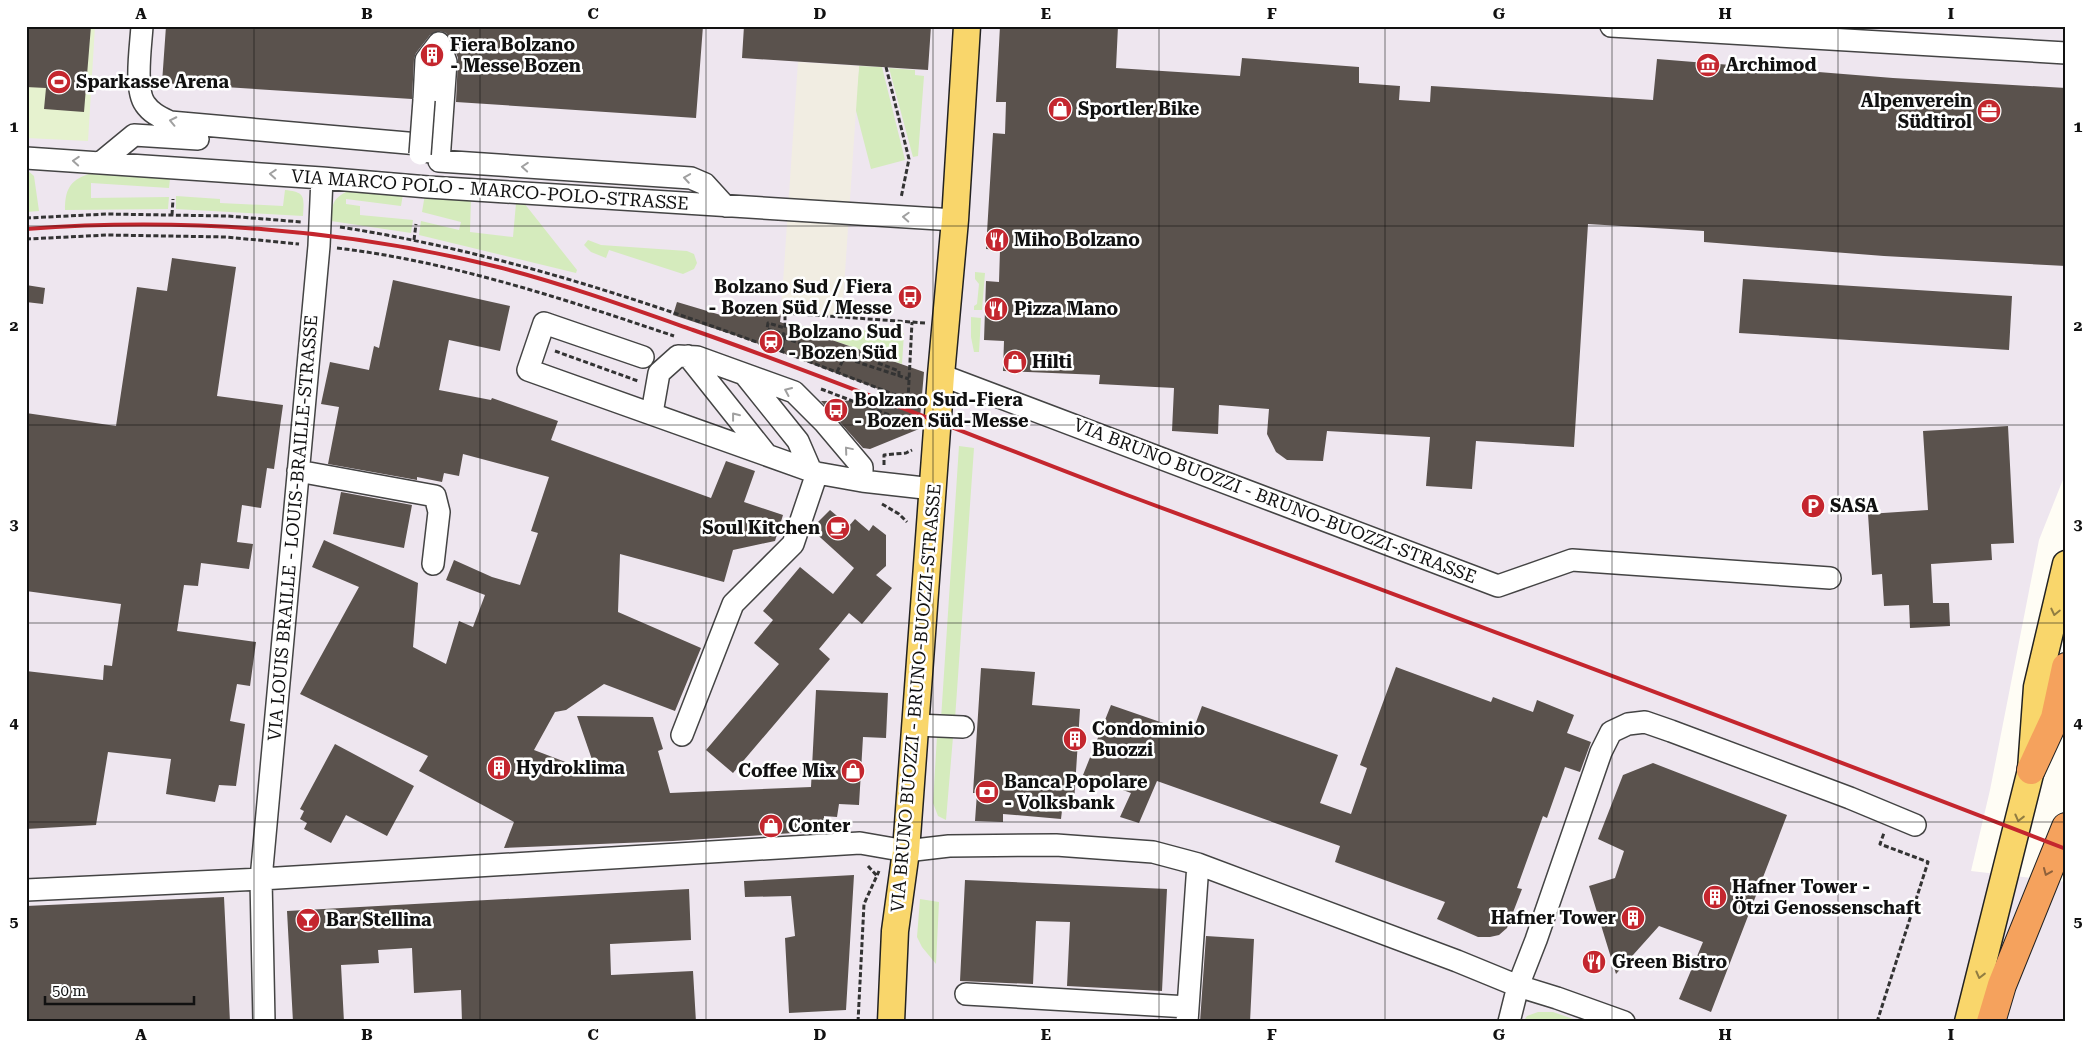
<svg xmlns="http://www.w3.org/2000/svg" width="2092" height="1048" font-family="'Roboto Serif',serif">
  <rect width="100%" height="100%" fill="#fffdf5"/>
  <path fill="#eee6ef" d="M 26,26 L 2066,26 L 2066,472 L 2039,540 L 1990,790 L 1971,871 L 2066,882 L 2066,1022 L 26,1022 Z"/>
  <path fill="#d5ebbd" d="M 859,66 L 882,67 L 905,160 L 871,169 L 855,107 Z
    M 889,68 L 915,70 L 915,75 L 924,76 L 918,156 L 913,157 Z
    M 26,169 L 34,176 L 39,211 L 26,212 Z
    M 89,174 L 170,179 L 169,188 L 91,183 L 91,198 L 169,197 L 168,209 L 65,210 C 65,191 69,180 89,174 Z
    M 285,190 C 306,192 304,197 303,216 L 176,209 L 176,196 L 220,199 L 220,203 L 283,206 Z
    M 346,192 L 403,194 L 401,206 L 346,199 L 346,204 L 360,206 L 360,215 L 413,220 L 411,233 L 331,221 C 332,206 332,199 346,192 Z
    M 425,194 L 471,198 L 470,232 L 513,237 L 516,203 L 524,203 L 577,270 L 576,273 L 419,235 L 421,221 L 459,230 L 461,222 L 422,212 Z
    M 588,240 L 601,245 L 687,251 L 694,254 L 697,263 L 694,269 L 683,274 L 609,250 L 606,258 L 591,252 L 584,245 Z
    M 975,272 L 985,273 L 982,310 L 974,310 L 974,306 L 977,304 L 979,284 L 975,279 Z
    M 971,317 L 981,318 L 979,352 L 974,352 L 971,337 Z
    M 788,325 L 904,333 L 902,364 Z
    M 959,446 L 974,448 L 955,719 L 941,719 Z
    M 937,736 L 953,737 L 946,820 L 938,816 L 933,803 Z
    M 920,899 L 939,902 L 936,964 L 922,947 L 917,937 Z
    M 1538,1012 L 1553,1012 L 1582,1022 L 1523,1022 L 1527,1016 Z"/>
  <path fill="#e6f2cf" d="M 26,26 L 95,26 L 88,141 L 26,138 Z"/>
  <path fill="#f1ede2" d="M 798,62 L 859,66 L 842,317 L 781,312 Z"/>
  <path fill="#5a524d" d="M 26,26 L 91,26 L 84,112 L 44,109 L 46,88 L 26,87 Z
    M 166,26 L 703,26 L 696,118 L 456,102 L 458,58 L 450,38 L 446,33 L 440,31 L 430,35 L 416,53 L 414,59 L 412,99 L 162,83 Z
    M 744,26 L 931,26 L 928,70 L 742,58 Z
    M 1000,26 L 1118,26 L 1116,68 L 1240,76 L 1242,58 L 1359,67 L 1359,83 L 1400,86 L 1399,100 L 1430,102 L 1431,86 L 1653,100 L 1657,59 L 1893,78 L 2066,88 L 2066,266 L 1884,256 L 1704,242 L 1704,231 L 1588,224 L 1574,447 L 1476,441 L 1472,489 L 1426,486 L 1430,437 L 1327,431 L 1323,461 L 1287,460 L 1276,452 L 1267,434 L 1269,409 L 1219,405 L 1218,434 L 1172,431 L 1174,388 L 1099,384 L 1100,375 L 1003,371 L 1004,341 L 984,340 L 986,281 L 999,282 L 1000,250 L 986,249 L 993,133 L 1005,134 L 1006,102 L 996,102 Z
    M 172,258 L 236,267 L 217,396 L 283,405 L 274,469 L 267,468 L 261,508 L 242,505 L 237,542 L 253,544 L 249,569 L 201,563 L 198,586 L 184,585 L 177,631 L 256,642 L 250,686 L 237,684 L 230,721 L 245,724 L 236,786 L 219,785 L 215,802 L 166,794 L 171,759 L 108,752 L 96,825 L 26,829 L 26,671 L 103,680 L 104,665 L 112,666 L 121,604 L 26,591 L 26,413 L 116,426 L 137,287 L 167,291 Z
    M 1743,279 L 2012,296 L 2009,350 L 1739,333 Z
    M 393,280 L 510,306 L 500,351 L 449,340 L 439,390 L 491,400 L 492,398 L 558,421 L 551,440 L 711,498 L 726,461 L 755,471 L 744,502 L 783,515 L 775,541 L 733,550 L 724,582 L 620,554 L 618,612 L 701,648 L 675,711 L 604,684 L 566,710 L 555,712 L 534,750 L 597,774 L 577,716 L 653,717 L 663,749 L 658,751 L 670,793 L 811,787 L 816,690 L 888,693 L 886,738 L 863,737 L 859,805 L 839,804 L 837,817 L 824,816 L 824,826 L 810,824 L 809,832 L 673,841 L 504,848 L 514,822 L 419,771 L 428,756 L 300,694 L 359,587 L 312,567 L 324,540 L 418,583 L 413,647 L 446,664 L 459,621 L 473,627 L 485,595 L 446,580 L 454,560 L 492,577 L 520,585 L 538,533 L 531,531 L 549,477 L 463,454 L 459,476 L 444,473 L 442,482 L 417,477 L 417,480 L 328,464 L 339,407 L 321,404 L 330,362 L 369,370 L 374,346 L 379,348 Z
    M 26,285 L 45,288 L 43,304 L 26,302 Z
    M 677,302 L 724,316 L 725,309 L 781,314 L 780,322 L 924,372 L 919,429 L 870,449 L 863,448 L 821,401 L 908,400 L 737,336 L 673,315 Z
    M 2008,426 L 2014,543 L 1991,544 L 1992,560 L 1931,564 L 1933,603 L 1949,603 L 1950,626 L 1910,628 L 1909,605 L 1884,606 L 1882,574 L 1872,575 L 1868,514 L 1928,510 L 1923,431 Z
    M 341,492 L 412,505 L 404,548 L 333,534 Z
    M 830,510 L 849,526 L 855,519 L 869,531 L 873,525 L 886,535 L 886,566 L 876,575 L 892,588 L 862,624 L 849,613 L 819,649 L 830,659 L 733,773 L 706,750 L 779,664 L 754,643 L 773,620 L 763,611 L 800,567 L 833,594 L 854,568 L 811,529 Z
    M 1396,667 L 1491,702 L 1493,697 L 1533,712 L 1537,700 L 1574,715 L 1567,733 L 1591,742 L 1580,772 L 1565,767 L 1547,818 L 1543,816 L 1517,888 L 1522,889 L 1507,928 L 1499,935 L 1490,937 L 1478,937 L 1437,919 L 1445,902 L 1335,862 L 1340,846 L 1157,781 L 1139,823 L 1120,817 L 1131,793 L 1083,775 L 1111,705 L 1192,733 L 1202,706 L 1338,755 L 1320,803 L 1351,814 L 1367,768 L 1360,765 Z
    M 981,668 L 1035,672 L 1032,705 L 1080,709 L 1074,803 L 1063,802 L 1061,819 L 1003,814 L 1003,822 L 975,821 L 977,793 L 973,793 Z
    M 335,744 L 414,786 L 387,836 L 346,815 L 331,843 L 304,829 L 307,823 L 300,819 L 304,811 L 300,809 Z
    M 1653,763 L 1787,815 L 1711,1012 L 1679,999 L 1703,942 L 1659,926 L 1616,974 L 1589,886 L 1615,878 L 1624,851 L 1598,839 L 1623,775 Z
    M 854,875 L 846,1010 L 789,1013 L 785,938 L 795,936 L 791,896 L 745,897 L 744,881 Z
    M 965,880 L 1167,889 L 1162,991 L 1067,986 L 1070,922 L 1036,921 L 1033,984 L 960,981 Z
    M 689,889 L 691,940 L 610,944 L 611,975 L 693,971 L 696,1022 L 462,1022 L 461,990 L 414,993 L 412,948 L 378,950 L 379,963 L 341,965 L 344,1022 L 293,1022 L 287,911 Z
    M 224,897 L 230,1022 L 26,1022 L 26,906 Z
    M 1206,936 L 1254,939 L 1250,1022 L 1200,1022 Z"/>
  <g fill="none" stroke-linecap="round" stroke-linejoin="round">
    <g stroke="#444" stroke-width="24">
      <path id="minor" d="M 142,26 C 141,45 134,89 145,104 C 151,113 160,117 170,122 L 430,145 L 430,152
        M 1611,26 L 2066,53
        M 439,43 L 446,62 L 439,161 L 691,178 L 705,184 L 725,206
        M 424,100 L 426,60 L 439,43
        M 26,158 L 322,178 L 428,187 L 955,220
        M 100,163 L 134,135 L 198,139
        M 688,356 L 766,454
        M 643,357 L 544,323 L 528,370 L 817,473 L 862,481 L 933,489
        M 745,375 L 798,441 L 811,471
        M 941,375 L 1498,586 L 1572,560 L 1830,578
        M 652,413 L 659,373 L 678,356 L 697,357 L 794,392 L 824,422 L 862,467 L 862,481
        M 298,471 L 435,496 L 439,512 L 433,564
        M 916,725 L 963,727
        M 682,735 L 733,604 L 793,544 L 817,473
        M 26,890 L 261,879 L 860,843 L 906,851 L 949,846 L 1056,845 L 1153,852 L 1198,864 L 1457,961 L 1518,986 L 1557,998 L 1624,1022
        M 966,994 L 1188,1007
        M 264,1022 L 261,879 L 319,246 L 322,178
        M 1187,1022 L 1198,864
        M 1509,1022 L 1518,986 L 1536,940 L 1601,752 L 1611,732 L 1628,724 L 1645,722 L 1671,731 L 1850,798 L 1915,825"/>
    </g>
    <g stroke="#222" stroke-width="29">
      <path id="major" d="M 891,1022 L 895,931 L 906,851 L 941,375 L 955,220 L 967,26
        M 1968,1022 L 2031,770 L 2037,687 L 2066,564"/>
    </g>
    <g stroke="#222" stroke-width="30">
      <path id="highway" d="M 2031,770 L 2055,718 L 2066,667
        M 1991,1022 L 2002,985 L 2066,827"/>
    </g>
    <path stroke="#333" stroke-width="3" stroke-dasharray="5 2.5" stroke-linecap="butt" d="M 886,67 L 909,159 L 901,198
      M 172,215 L 173,199
      M 26,218 L 107,214 L 227,216 L 302,222
      M 340,227 C 539,258 730,330 916,403
      M 26,239 L 107,235 L 226,237 L 299,244
      M 414,240 L 416,224
      M 337,248 C 453,262 564,299 674,336
      M 784,338 L 909,379
      M 555,351 L 638,381
      M 782,352 L 784,334 L 767,329 L 768,323 L 785,328 L 785,313 L 925,323
      M 878,363 L 899,371 L 899,376
      M 837,372 L 844,358
      M 821,389 L 916,425
      M 908,400 L 912,322
      M 884,465 L 884,455 L 906,453 L 912,450
      M 882,504 L 899,514 L 907,522
      M 868,866 L 877,876
      M 858,1022 L 864,904 L 879,871
      M 1877,1022 L 1928,862 L 1880,844 L 1884,833"/>
    <use href="#minor" stroke="#fff" stroke-width="21"/>
    <use href="#major" stroke="#f9d66b" stroke-width="26"/>
    <use href="#highway" stroke="#f5a25d" stroke-width="28"/>
    <path stroke="#c4262e" stroke-width="4" d="M 26,229 C 183,217 345,229 498,267 C 564,284 628,307 693,330 C 839,381 982,440 1127,495 C 1440,611 1754,728 2066,849"/>
    <g stroke="#444" stroke-width="24" stroke-linecap="butt">
      <path id="minor-bridge" d="M 420,154 L 424,100"/>
    </g>
    <use href="#minor-bridge" stroke="#fff" stroke-width="21"/>
  </g>
  <defs><path id="oneway-chevron" d="M-2-3.5L2.5 0L-2 3.5" fill="none" stroke-width="1.6" stroke-linecap="round" stroke-linejoin="round" transform="scale(1.25)"/></defs>
  <g stroke="#a0a0a0">
    <use href="#oneway-chevron" transform="translate(173 121) rotate(-168)"/>
    <use href="#oneway-chevron" transform="translate(76 161) rotate(-176)"/>
    <use href="#oneway-chevron" transform="translate(525 167) rotate(-176)"/>
    <use href="#oneway-chevron" transform="translate(273 174) rotate(-176)"/>
    <use href="#oneway-chevron" transform="translate(687 178) rotate(-171)"/>
    <use href="#oneway-chevron" transform="translate(906 217) rotate(-177)"/>
    <use href="#oneway-chevron" transform="translate(788 391) rotate(-156)"/>
    <use href="#oneway-chevron" transform="translate(735 416) rotate(-128)"/>
    <use href="#oneway-chevron" transform="translate(848 450) rotate(-130)"/>
  </g>
  <g stroke="#917d42">
    <use href="#oneway-chevron" transform="translate(2055 612) rotate(103)"/>
    <use href="#oneway-chevron" transform="translate(2019 818) rotate(104)"/>
    <use href="#oneway-chevron" transform="translate(1980 975) rotate(104)"/>
  </g>
  <use stroke="#8e613b" href="#oneway-chevron" transform="translate(2047 872) rotate(113)"/>
  <path fill="none" stroke="#111" stroke-width="1" stroke-opacity="0.55" d="M 254,26 L 254,1022M 480,26 L 480,1022M 706,26 L 706,1022M 933,26 L 933,1022M 1159,26 L 1159,1022M 1385,26 L 1385,1022M 1612,26 L 1612,1022M 1838,26 L 1838,1022M 26,226 L 2066,226M 26,425 L 2066,425M 26,623 L 2066,623M 26,822 L 2066,822"/>
  <defs>
    <g id="building-disc" transform="scale(1.25)"><circle r="9.5" fill="#c4262e" stroke="#fff"/><path d="M-4-6H4V6H1V3H-1V6H-4ZM-2.5-4.3h1.7v1.8h-1.7ZM.8-4.3h1.7v1.8H.8ZM-2.5-1h1.7V.8h-1.7ZM.8-1h1.7V.8H.8Z" fill="#fff"/></g>
    <g id="museum-disc" transform="scale(1.25)"><circle r="9.5" fill="#c4262e" stroke="#fff"/><path d="M0-6L6-3V-2H-6V-3ZM-5-1h2V3h-2ZM-1-1h2V3h-2ZM3-1h2V3H3ZM-6 4H6V6H-6Z" fill="#fff"/></g>
    <g id="stadium-disc" transform="scale(1.25)"><circle r="9.5" fill="#c4262e" stroke="#fff"/><path d="M0-5a6.5 5 0 1 0 0 10a6.5 5 0 1 0 0-10ZM-3.5-1.8h7v3.6h-7Z" fill="#fff"/></g>
    <g id="shop-disc" transform="scale(1.25)"><circle r="9.5" fill="#c4262e" stroke="#fff"/><path d="M-5-2.5h2.3a2.7 3.5 0 0 1 5.4 0H5L5.5 6h-11ZM-1.5-2.5h3a1.5 2.3 0 0 0-3 0Z" fill="#fff"/></g>
    <g id="office-disc" transform="scale(1.25)"><circle r="9.5" fill="#c4262e" stroke="#fff"/><path d="M-6-3h4V-5.5h4V-3h4V5H-6ZM-1-4.5V-3h2v-1.5ZM-6 0V1H6V0Z" fill="#fff"/></g>
    <g id="restaurant-disc" transform="scale(1.25)"><circle r="9.5" fill="#c4262e" stroke="#fff"/><path d="M-5-6h1v4h1v-4h1v4h1v-4h1v5L-1.5 .5V6h-2V.5L-5-1ZM5-6V6H3V1.5H1.5Q1.5-4 5-6Z" fill="#fff"/></g>
    <g id="bus-disc" transform="scale(1.25)"><circle r="9.5" fill="#c4262e" stroke="#fff"/><path d="M-5-6H5V4H4V6H2V4H-2V6H-4V4H-5ZM-3.5-4V0h7V-4ZM-3.5 1.2v1.5H-2V1.2ZM2 1.2v1.5H3.5V1.2Z" fill="#fff"/></g>
    <g id="station-disc" transform="scale(1.25)"><circle r="9.5" fill="#c4262e" stroke="#fff"/><path d="M-3-6H3Q5-6 5-4V2Q5 4 3 4L4.5 6H3L1.5 4h-3L-3 6H-4.5L-3 4Q-5 4-5 2V-4Q-5-6-3-6ZM-3.5-4v3h7v-3ZM-3.5 1v1.5H-2V1ZM2 1v1.5H3.5V1Z" fill="#fff"/></g>
    <g id="parking-disc" transform="scale(1.25)"><circle r="9.5" fill="#c4262e" stroke="#fff"/><path d="M-3.5-5.5H1a3.5 3.5 0 0 1 0 7H-1V5.5H-3.5ZM-1-3.4V-.6H.8a1.4 1.4 0 0 0 0-2.8Z" fill="#fff"/></g>
    <g id="cafe-disc" transform="scale(1.25)"><circle r="9.5" fill="#c4262e" stroke="#fff"/><path d="M-5.5-4.5H6V0H3Q3 3.5 0 3.5H-2.5Q-5.5 3.5-5.5 0ZM3-3.2v2h1.7v-2ZM-6 4.5H4V6H-6Z" fill="#fff"/></g>
    <g id="bank-disc" transform="scale(1.25)"><circle r="9.5" fill="#c4262e" stroke="#fff"/><path d="M-6-4H6V4H-6ZM0-2.3a2.3 2.3 0 1 0 0 4.6a2.3 2.3 0 1 0 0-4.6Z" fill="#fff"/></g>
    <g id="bar-disc" transform="scale(1.25)"><circle r="9.5" fill="#c4262e" stroke="#fff"/><path d="M-6-5H6L.8 .8V4.5H3.5V6h-7V4.5H-.8V.8Z" fill="#fff"/></g>
  </defs>
  <g fill-rule="evenodd">
    <use href="#building-disc" x="432" y="55"/>
    <use href="#museum-disc" x="1708" y="65"/>
    <use href="#stadium-disc" x="59" y="82"/>
    <use href="#shop-disc" x="1060" y="109"/>
    <use href="#office-disc" x="1989" y="111"/>
    <use href="#restaurant-disc" x="997" y="240"/>
    <use href="#bus-disc" x="910" y="297"/>
    <use href="#restaurant-disc" x="996" y="309"/>
    <use href="#station-disc" x="771" y="342"/>
    <use href="#shop-disc" x="1015" y="362"/>
    <use href="#bus-disc" x="836" y="410"/>
    <use href="#parking-disc" x="1813" y="506"/>
    <use href="#cafe-disc" x="838" y="528"/>
    <use href="#building-disc" x="1075" y="739"/>
    <use href="#building-disc" x="499" y="768"/>
    <use href="#shop-disc" x="853" y="771"/>
    <use href="#bank-disc" x="987" y="792"/>
    <use href="#shop-disc" x="771" y="826"/>
    <use href="#building-disc" x="1715" y="897"/>
    <use href="#building-disc" x="1633" y="918"/>
    <use href="#bar-disc" x="308" y="920"/>
    <use href="#restaurant-disc" x="1594" y="962"/>
  </g>
  <g text-anchor="middle" stroke-width="5" stroke-linejoin="round" paint-order="stroke">
    <g font-size="18" font-weight="bold" fill="#111" stroke="#fff" text-anchor="start">
      <text x="450" y="51">Fiera Bolzano<tspan x="450" dy="21">- Messe Bozen</tspan></text>
      <text x="1726" y="71">Archimod</text>
      <text x="76" y="88">Sparkasse Arena</text>
      <text x="1972" y="107" text-anchor="end">Alpenverein<tspan x="1972" dy="21">Südtirol</tspan></text>
      <text x="1078" y="115">Sportler Bike</text>
      <text x="1014" y="246">Miho Bolzano</text>
      <text x="892" y="293" text-anchor="end">Bolzano Sud / Fiera<tspan x="892" dy="21">- Bozen Süd / Messe</tspan></text>
      <text x="1014" y="315">Pizza Mano</text>
      <text x="788" y="338">Bolzano Sud<tspan x="788" dy="21">- Bozen Süd</tspan></text>
      <text x="1032" y="368">Hilti</text>
      <text x="854" y="406">Bolzano Sud-Fiera<tspan x="854" dy="21">- Bozen Süd-Messe</tspan></text>
      <text x="1830" y="512">SASA</text>
      <text x="820" y="534" text-anchor="end">Soul Kitchen</text>
      <text x="1092" y="735">Condominio<tspan x="1092" dy="21">Buozzi</tspan></text>
      <text x="516" y="774">Hydroklima</text>
      <text x="836" y="777" text-anchor="end">Coffee Mix</text>
      <text x="1004" y="788">Banca Popolare<tspan x="1004" dy="21">- Volksbank</tspan></text>
      <text x="788" y="832">Conter</text>
      <text x="1732" y="893">Hafner Tower -<tspan x="1732" dy="21">Ötzi Genossenschaft</tspan></text>
      <text x="1616" y="924" text-anchor="end">Hafner Tower</text>
      <text x="326" y="926">Bar Stellina</text>
      <text x="1612" y="968">Green Bistro</text>
    </g>
    <g font-size="18" fill="#111" stroke="#fff">
      <text transform="translate(490 190) rotate(4)" y="6">VIA MARCO POLO - MARCO-POLO-STRASSE</text>
      <text transform="translate(1275 501) rotate(21)" y="6">VIA BRUNO BUOZZI - BRUNO-BUOZZI-STRASSE</text>
      <text transform="translate(293 528) rotate(-85)" y="6">VIA LOUIS BRAILLE - LOUIS-BRAILLE-STRASSE</text>
      <text transform="translate(916 698) rotate(-85)" y="6">VIA BRUNO BUOZZI - BRUNO-BUOZZI-STRASSE</text>
    </g>
  </g>
  <rect width="2092" height="1048" fill="none" stroke="#ffffff" stroke-width="55"/>
  <path d="M45 996v8h149v-8" fill="none" stroke="#111111" stroke-width="2.5"/>
  <text x="52" y="996" font-size="15" fill="#111111" stroke="#ffffff" stroke-width="4" paint-order="stroke">50 m</text>
  <rect x="28" y="28" width="2036" height="992" fill="none" stroke="#111" stroke-width="2"/>
  <g font-size="16" text-anchor="middle" font-weight="bold" fill="#111">
    <text x="141" y="19">A</text>
    <text x="367" y="19">B</text>
    <text x="593" y="19">C</text>
    <text x="820" y="19">D</text>
    <text x="1046" y="19">E</text>
    <text x="1272" y="19">F</text>
    <text x="1499" y="19">G</text>
    <text x="1725" y="19">H</text>
    <text x="1951" y="19">I</text>
    <text x="14" y="132">1</text>
    <text x="2078" y="132">1</text>
    <text x="14" y="331">2</text>
    <text x="2078" y="331">2</text>
    <text x="14" y="530">3</text>
    <text x="2078" y="530">3</text>
    <text x="14" y="728">4</text>
    <text x="2078" y="728">4</text>
    <text x="14" y="927">5</text>
    <text x="2078" y="927">5</text>
    <text x="141" y="1040">A</text>
    <text x="367" y="1040">B</text>
    <text x="593" y="1040">C</text>
    <text x="820" y="1040">D</text>
    <text x="1046" y="1040">E</text>
    <text x="1272" y="1040">F</text>
    <text x="1499" y="1040">G</text>
    <text x="1725" y="1040">H</text>
    <text x="1951" y="1040">I</text>
  </g>
</svg>
